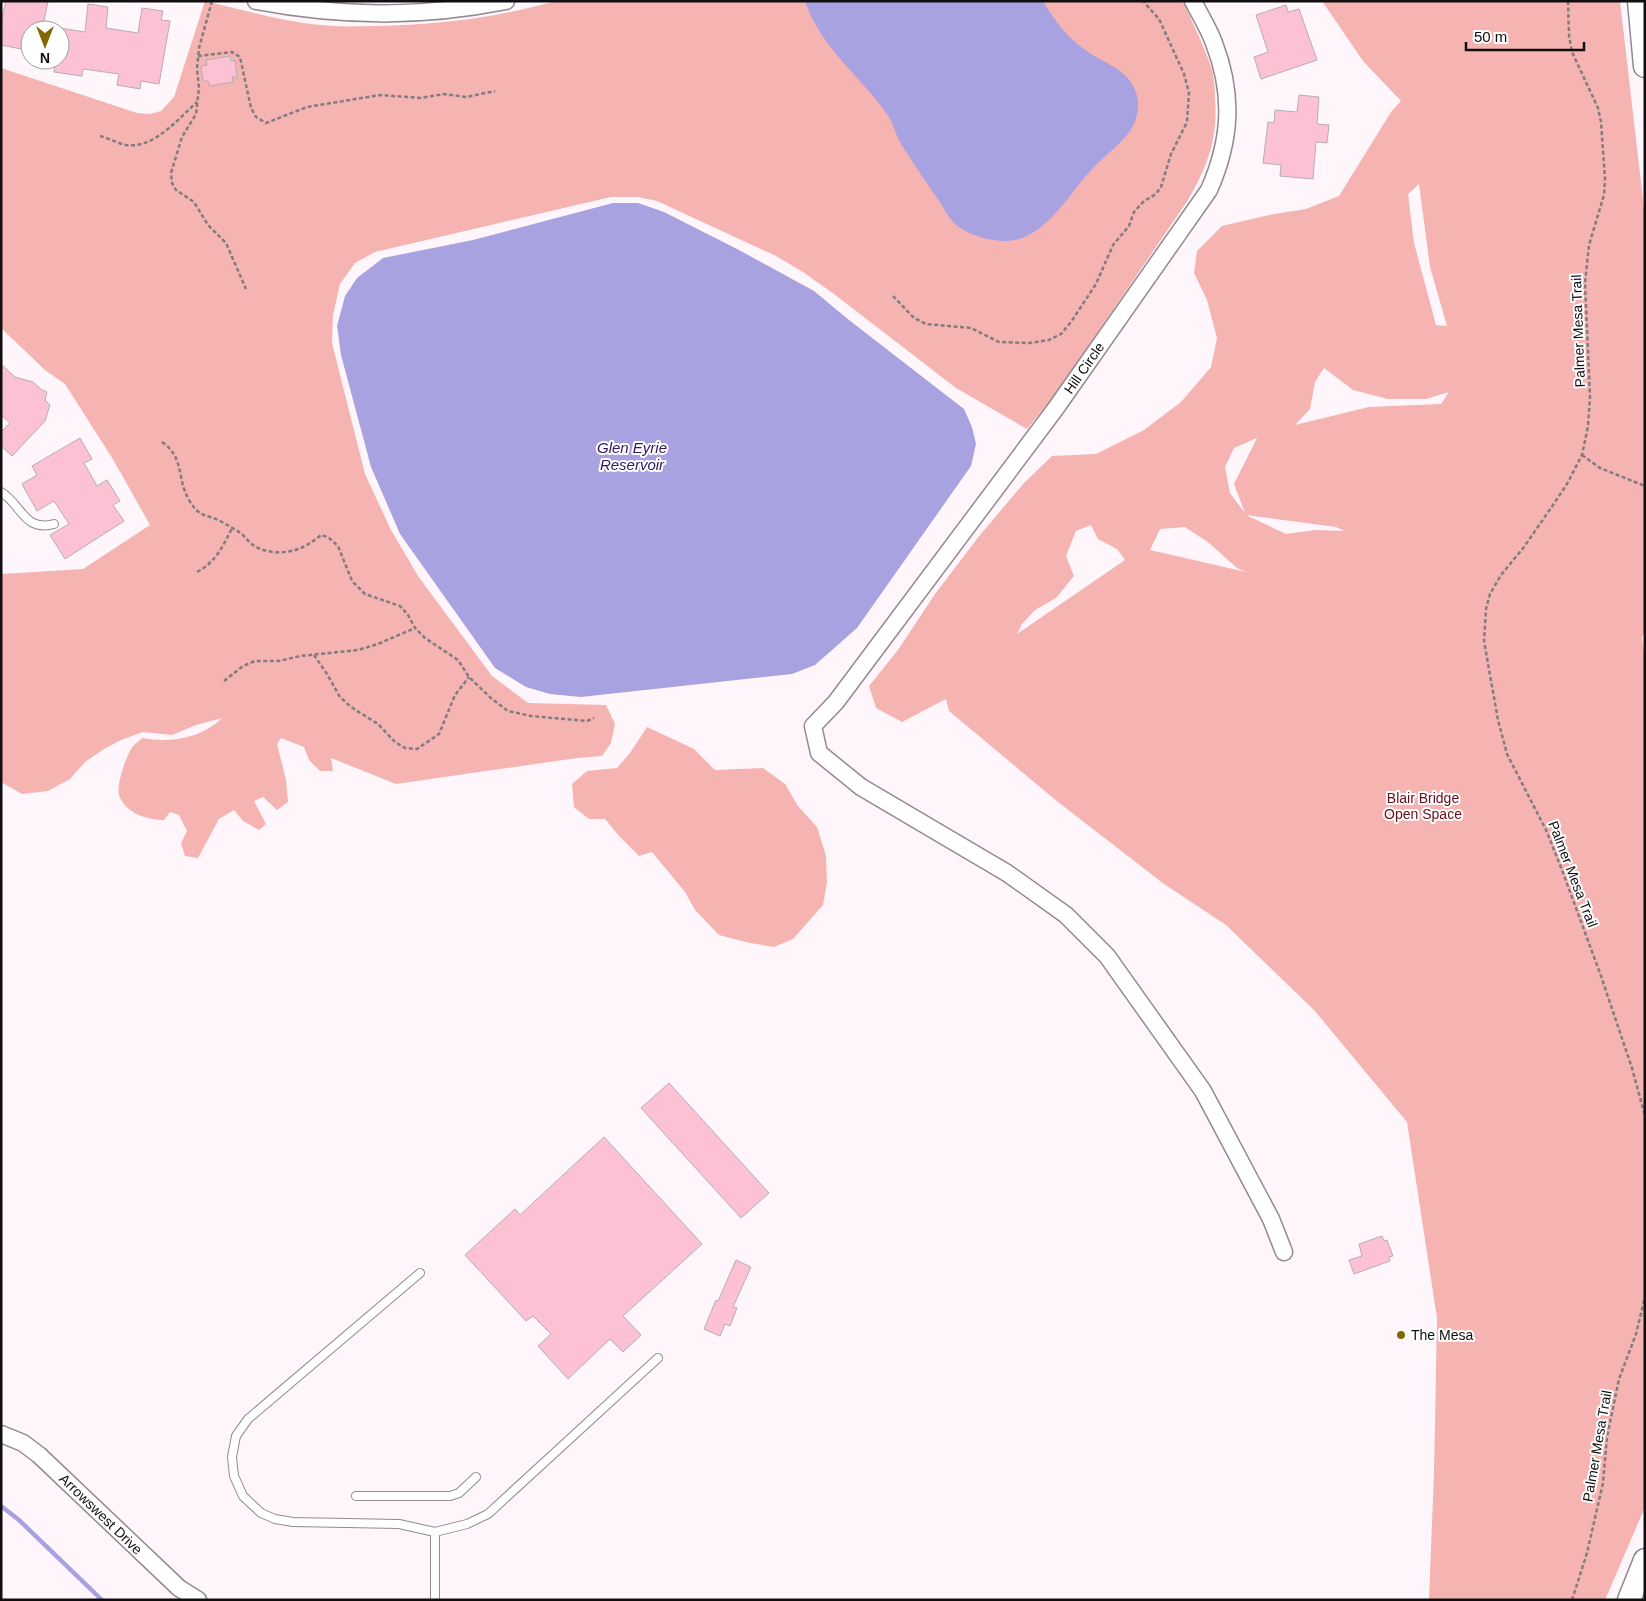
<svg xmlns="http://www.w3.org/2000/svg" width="1646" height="1601" font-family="Helvetica,sans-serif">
  <rect width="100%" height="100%" fill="#fff6fc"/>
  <path fill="#f5b3b1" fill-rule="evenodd" d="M 205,1 C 247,11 290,24 333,26 C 347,27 361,26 375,26 C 439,25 494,18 556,1 L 1183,1 C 1192,22 1203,43 1210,64 C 1214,75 1215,87 1215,98 C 1218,139 1208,165 1188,200 L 1057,392 L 1027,429 L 956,388 L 834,294 L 803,272 L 776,256 L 657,201 L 638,197 L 611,197 L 375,252 L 355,263 L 340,284 L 333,315 L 332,343 L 365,474 L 391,530 L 418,576 L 492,676 L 528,703 L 606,705 L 615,724 L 611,743 L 602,756 L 577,758 L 396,784 L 331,758 L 333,771 L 320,771 L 309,760 L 304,747 L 281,738 L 277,744 L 286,780 L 288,802 L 277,810 L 263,797 L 254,801 L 266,824 L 259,830 L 243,821 L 234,810 L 219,819 L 198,858 L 185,856 L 181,843 L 187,831 L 179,815 L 170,812 L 164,820 C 147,820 125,813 119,795 C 116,785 126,758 131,749 C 133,745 138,742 142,738 C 169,743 201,739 222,718 L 196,725 L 172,735 L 143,732 L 121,740 L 104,749 L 85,762 L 70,779 L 48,791 L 22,794 L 1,782 L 1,574 L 83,569 L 150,525 L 114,461 L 65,384 L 45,370 L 1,328 L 1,68 L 137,113 L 150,114 L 161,111 L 174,97 Z
    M 1322,1 L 1620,1 L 1645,217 L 1645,631 L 1642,637 L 1645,661 L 1645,1507 L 1605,1600 L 1429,1600 L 1434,1473 L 1437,1318 L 1407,1122 L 1314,1010 L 1226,925 L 1164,884 L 1058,802 L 949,711 L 946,699 L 902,722 L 876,708 L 869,686 L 898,650 L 935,594 L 980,535 L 1024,483 L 1052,456 L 1096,454 L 1144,430 L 1181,402 L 1211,367 L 1217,338 L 1207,300 L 1194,273 L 1197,251 L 1222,226 L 1269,215 L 1306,209 L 1339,196 L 1391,112 L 1401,101 L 1363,61 ZM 1419,184 L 1430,267 L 1447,326 L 1436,325 L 1414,243 L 1408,194 ZM 1324,368 L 1353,390 L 1388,399 L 1426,399 L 1449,392 L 1441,404 L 1369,407 L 1295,425 L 1310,409 L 1315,382 ZM 1257,438 L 1234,484 L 1245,513 L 1230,493 L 1225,467 L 1234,448 ZM 1246,515 L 1336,527 L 1344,531 L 1316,530 L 1286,534 ZM 1091,525 L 1098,539 L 1117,549 L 1125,560 L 1017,634 L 1022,624 L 1035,610 L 1056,598 L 1074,576 L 1066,556 L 1076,531 ZM 1185,527 L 1209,543 L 1237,568 L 1246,572 L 1150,550 L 1160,529 Z
    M 647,727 L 694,749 L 715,770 L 763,768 L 785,784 L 798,806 L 817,827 L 826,856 L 827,882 L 823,905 L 793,939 L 774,947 L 750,943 L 719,935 L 695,910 L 685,892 L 652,852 L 639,856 L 620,837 L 605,819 L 589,819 L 574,807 L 572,784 L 587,771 L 617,768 L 630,753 Z"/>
  <path fill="#a8a2e0" d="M 805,1 L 1043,1 C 1055,21 1065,35 1084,49 C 1100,62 1126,68 1134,88 C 1140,99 1139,112 1134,124 C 1125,142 1107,153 1093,168 C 1068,194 1044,243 1002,241 C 988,240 968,235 956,225 C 949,219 944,208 939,201 C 926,182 913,163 901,144 C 896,136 894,125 889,117 C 862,77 821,49 805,1 Z
    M 613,203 L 638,203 L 664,212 L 739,250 L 814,291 L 849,320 L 964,409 L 972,427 L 976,444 L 971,466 L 857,628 L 815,665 L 792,674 L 581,697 L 550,694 L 526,687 L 495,668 L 400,534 L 371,467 L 341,355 L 337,326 L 345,296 L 357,278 L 383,258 L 473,240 Z"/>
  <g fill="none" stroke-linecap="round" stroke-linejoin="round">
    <path stroke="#a8a2e0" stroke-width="4.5" d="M 1,1506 L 19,1520 L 102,1600"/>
  </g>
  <path fill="#fcc2d4" stroke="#b7adb0" d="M 6,1 L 48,1 L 42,30 L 30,30 L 30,42 L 23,40 L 21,49 L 1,45 L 1,22 Z
    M 88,4 L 108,7 L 106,28 L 138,33 L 142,8 L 163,11 L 161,20 L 170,21 L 159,84 L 141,81 L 140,89 L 117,85 L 119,74 L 83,69 L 82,76 L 54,72 L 55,60 L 60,60 L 60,28 L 85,32 Z
    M 1286,5 L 1288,12 L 1299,9 L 1317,60 L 1261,79 L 1254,57 L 1268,52 L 1256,15 Z
    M 230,56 L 231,61 L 235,60 L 237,77 L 232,77 L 233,82 L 209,86 L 208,81 L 203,81 L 201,66 L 207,65 L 206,60 Z
    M 1299,95 L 1319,97 L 1317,124 L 1329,125 L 1327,143 L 1316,142 L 1313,179 L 1280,176 L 1281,165 L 1263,163 L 1268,122 L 1274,123 L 1275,110 L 1297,112 Z
    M 1,364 L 15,377 L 33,382 L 42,390 L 47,392 L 45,400 L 50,405 L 45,421 L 12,456 L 1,446 L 1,432 L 10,423 L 1,415 Z
    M 80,438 L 92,459 L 84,463 L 97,486 L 107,480 L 120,501 L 113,505 L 124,521 L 65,559 L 50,535 L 69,524 L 54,501 L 37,511 L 22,484 L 37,475 L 32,466 Z
    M 669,1083 L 769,1193 L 741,1218 L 641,1108 Z
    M 604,1137 L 702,1244 L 623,1316 L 641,1335 L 623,1352 L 610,1339 L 568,1379 L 538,1346 L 551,1334 L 533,1316 L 526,1321 L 465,1255 L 515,1209 L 520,1215 Z
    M 1382,1236 L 1384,1241 L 1387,1240 L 1393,1256 L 1389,1257 L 1390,1261 L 1354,1274 L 1349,1260 L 1362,1256 L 1359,1244 Z
    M 736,1260 L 751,1267 L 733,1307 L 737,1308 L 730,1326 L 725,1324 L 720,1336 L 704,1329 L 716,1300 L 718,1301 Z"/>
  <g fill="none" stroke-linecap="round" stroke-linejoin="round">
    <g stroke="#928a90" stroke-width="10">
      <path id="service" d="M 1,492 C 22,505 24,532 54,524
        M 420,1273 L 248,1419 L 236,1436 L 232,1457 L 234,1476 L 243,1496 L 261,1513 L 275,1519 L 293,1522 L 399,1524 L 435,1532 L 467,1524 L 488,1514 L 658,1358
        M 356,1496 L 450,1496 L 459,1493 L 476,1477
        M 435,1532 L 435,1600"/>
    </g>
    <g stroke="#928a90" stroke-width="19">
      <path id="minor" d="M 256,1 C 341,17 421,18 506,1
        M 1193,1 C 1200,15 1209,29 1214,43 C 1234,95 1231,140 1209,190 L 1056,408 L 836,702 L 813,726 L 819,753 L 861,787 L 1007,873 L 1066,915 L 1107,956 L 1203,1091 L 1271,1219 L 1284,1252
        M 1,1434 L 23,1443 L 39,1455 L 179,1588 L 198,1600"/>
    </g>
    <g stroke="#928a90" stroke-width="25">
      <path id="secondary" d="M 1639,1 L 1645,66
        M 1629,1600 L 1645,1560"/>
    </g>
    <path stroke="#827c80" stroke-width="2.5" stroke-dasharray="4 2.5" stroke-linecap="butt" d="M 212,1 L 199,48 L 197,69 L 199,88 L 196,114 L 182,137 L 171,173 L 172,183 L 176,190 L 194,202 L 208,225 L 226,243 L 246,289
      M 1568,1 L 1569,36 L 1572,52 L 1598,108 L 1601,122 L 1605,179 L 1604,195 L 1589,245 L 1585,283 L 1590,397 L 1588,426 L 1582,455 L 1567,484 L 1553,505 L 1524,547 L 1501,575 L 1490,594 L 1486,609 L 1484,641 L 1498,720 L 1507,754 L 1546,830 L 1562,870 L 1601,976 L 1632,1068 L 1645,1116
      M 198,56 L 232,52 L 240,57 L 251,108 L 256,117 L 266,123 L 307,107 L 380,95 L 420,98 L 444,94 L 466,97 L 495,91
      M 100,136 C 108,138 117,143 126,145 C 154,149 178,119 197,102
      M 893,296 L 914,318 L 926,324 L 971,328 L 999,342 L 1029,343 L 1049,340 L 1061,334 L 1071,322 L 1096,284 L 1113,245 L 1129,226 L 1134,212 L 1144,201 L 1156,194 L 1161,187 L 1171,154 L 1187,122 L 1189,93 L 1184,74 L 1159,19 L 1143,1
      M 162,442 C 185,458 176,477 189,500 C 200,519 206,513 222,522 C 229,526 236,530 242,534 C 246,538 249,542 253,545 C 267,555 291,554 305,546 C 311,543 316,539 321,535 L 328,537 L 338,546 L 352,581 L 365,594 L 400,606 L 408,615 L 415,628 L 425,638 L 458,660 L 469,677 L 492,699 L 508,711 L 531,716 L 587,721 L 594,718
      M 1582,455 L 1600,468 L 1645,486
      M 197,572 C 216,562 223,546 232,528
      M 314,655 L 327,674 L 340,697 L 351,707 L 378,724 L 395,742 L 405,748 L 417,749 L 439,734 L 455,695 L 469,677
      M 224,681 L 243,666 L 255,661 L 279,661 L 300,656 L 358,650 L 378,644 L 415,628
      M 1572,1600 L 1587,1553 L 1603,1483 L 1607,1437 L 1619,1379 L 1636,1334 L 1645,1297"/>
    <use href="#service" stroke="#fff" stroke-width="8"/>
    <use href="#minor" stroke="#fff" stroke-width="16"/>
    <use href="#secondary" stroke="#fff" stroke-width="22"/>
  </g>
  <circle fill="#846700" stroke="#fff" stroke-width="2" cx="1401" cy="1335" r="5"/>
  <g text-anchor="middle" stroke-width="4" stroke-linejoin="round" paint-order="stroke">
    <g font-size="14" fill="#100e10" stroke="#fff">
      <text transform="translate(1578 331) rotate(-92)" y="5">Palmer Mesa Trail</text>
      <text transform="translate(1084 368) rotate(-55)" y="5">Hill Circle</text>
      <text transform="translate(1573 874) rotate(69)" y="5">Palmer Mesa Trail</text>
      <text transform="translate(1597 1446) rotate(-80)" y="5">Palmer Mesa Trail</text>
      <text transform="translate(101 1514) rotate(44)" y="5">Arrowswest Drive</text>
    </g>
    <g font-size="14" fill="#650e1a" stroke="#fff">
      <text x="1423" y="803">Blair Bridge<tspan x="1423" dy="16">Open Space</tspan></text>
    </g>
    <g font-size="14" fill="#100e10" stroke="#fff" text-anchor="start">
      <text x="1411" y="1340">The Mesa</text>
    </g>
    <g font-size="15" font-style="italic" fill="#2b185f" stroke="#fff">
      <text x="632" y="453">Glen Eyrie<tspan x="632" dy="17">Reservoir</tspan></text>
    </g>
  </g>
  <rect width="1646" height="1601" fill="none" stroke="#100e10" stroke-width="5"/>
  <g transform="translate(45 45) rotate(180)"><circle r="24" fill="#ffffff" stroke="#9f9f9f"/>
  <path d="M0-4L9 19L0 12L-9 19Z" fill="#846700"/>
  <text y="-8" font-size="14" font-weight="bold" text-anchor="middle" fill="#100e10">N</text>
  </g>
  <path d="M1466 42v8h118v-8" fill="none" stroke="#100e10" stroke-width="2.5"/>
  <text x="1474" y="42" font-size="15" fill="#100e10" stroke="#ffffff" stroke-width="4" paint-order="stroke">50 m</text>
</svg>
